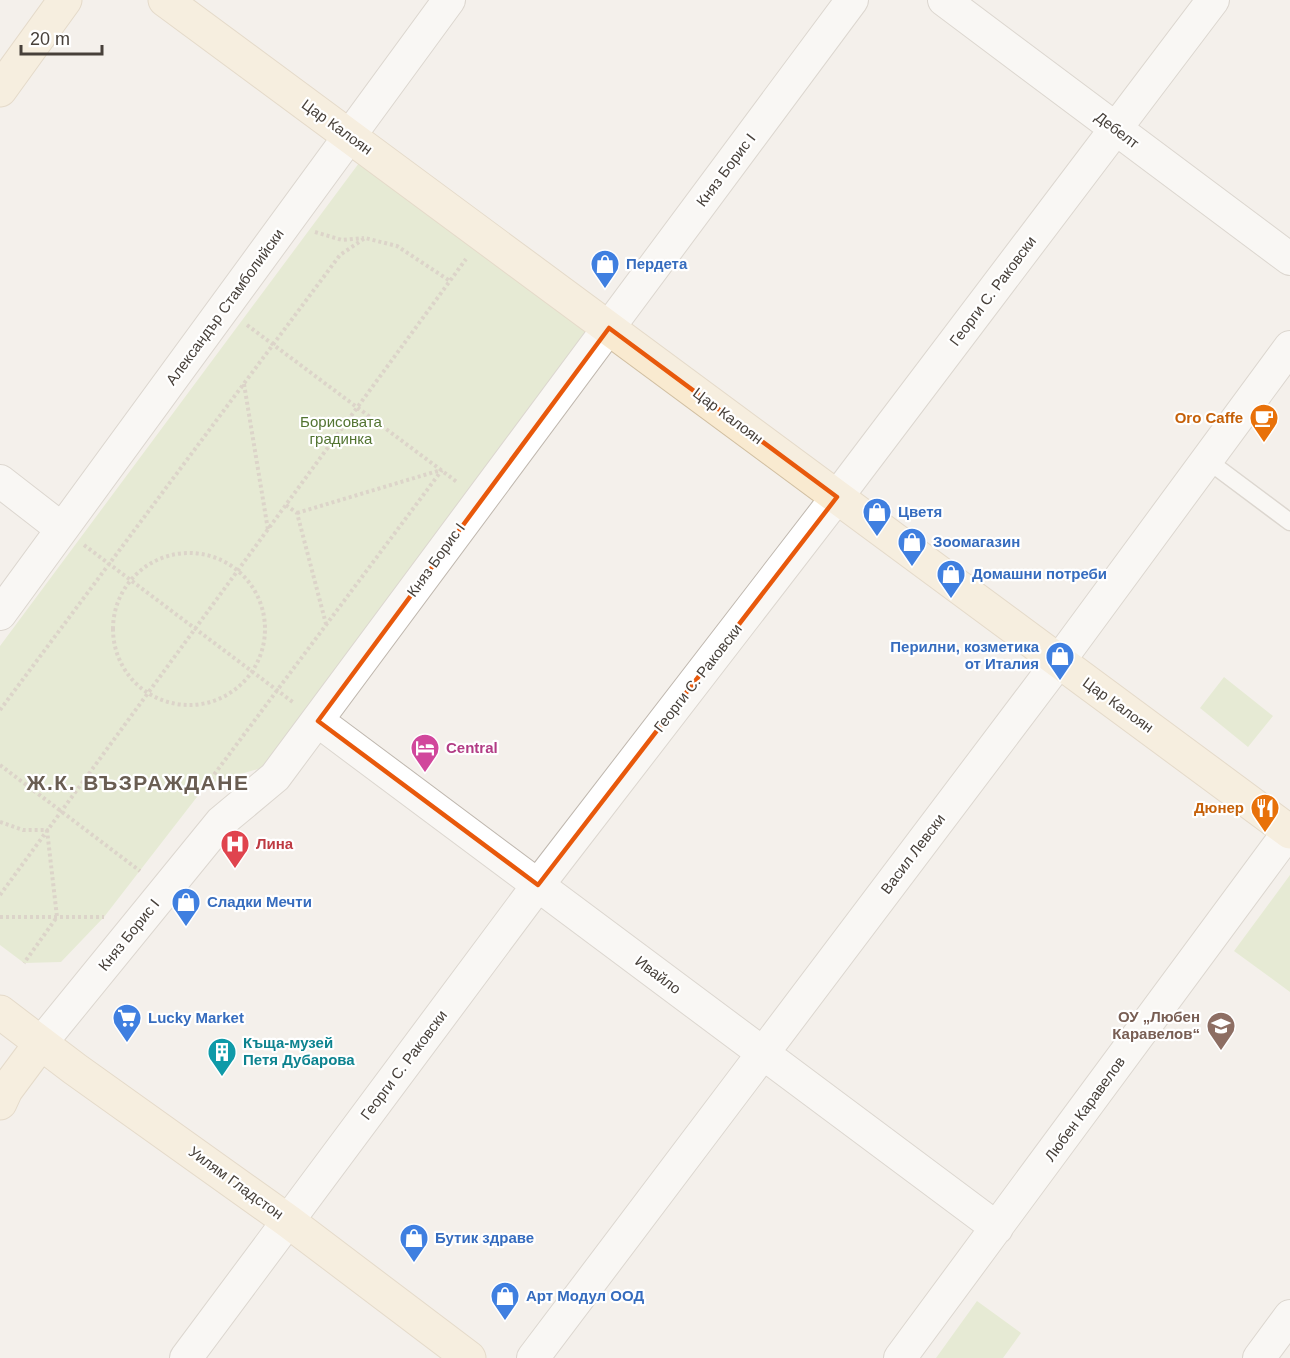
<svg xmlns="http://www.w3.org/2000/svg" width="1290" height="1358" font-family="Arial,sans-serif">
  <rect width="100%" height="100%" fill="#f4f0eb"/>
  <path fill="#d5e3b8" d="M 359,163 L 593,336 L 275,764 L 207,784 L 104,917 L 61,962 L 24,963 L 0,945 L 0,646 Z
    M 1224,677 L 1273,716 L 1248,747 L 1200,708 Z
    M 1290,875 L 1290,992 L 1234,951 Z
    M 977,1301 L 1021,1333 L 1003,1358 L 936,1358 Z"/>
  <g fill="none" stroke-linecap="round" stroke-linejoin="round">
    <g stroke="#bfb7ae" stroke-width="19">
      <path id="lane" d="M 1207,460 L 1290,522"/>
    </g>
    <g stroke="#bfb7ae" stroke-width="34">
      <path id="street" d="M 944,0 L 1290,259
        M 0,481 L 62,529
        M 0,614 L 449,0
        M 318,721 L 997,1228
        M 41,1043 L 221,822 L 275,777 L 852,0
        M 186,1358 L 538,885 L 837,497 L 1213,0
        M 533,1358 L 1059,661 L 1290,347
        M 900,1358 L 1290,830
        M 1259,1358 L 1290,1316"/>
    </g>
    <g stroke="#d1bfa1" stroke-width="35">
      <path id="secondary" d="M 165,0 L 1290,832
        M 0,90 L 65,0
        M 0,1012 L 75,1069 L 288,1221 L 469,1358
        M 0,1103 L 6,1090 L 41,1043"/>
    </g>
    <path stroke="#bfb1a1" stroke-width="4" stroke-dasharray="3 3" stroke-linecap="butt" d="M 315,232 L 342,240 L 364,238
      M 247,325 L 457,482
      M 244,384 L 268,530
      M 286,505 L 297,513 L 326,624
      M 297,513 L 441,470
      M 84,545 L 294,703
      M113 629a76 76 0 1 1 152 0a76 76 0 1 1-152 0Z
      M 0,710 L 340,255 L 365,238 L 397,246 L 450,281
      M 0,765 L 140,871
      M 207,784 L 442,470
      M 0,822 L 23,830 L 47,830 L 57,917 L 24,963
      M 0,895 L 466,259
      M 0,917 L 104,917"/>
    <use href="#lane" stroke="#fff" stroke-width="16"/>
    <use href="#street" stroke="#fff" stroke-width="32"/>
    <use href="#secondary" stroke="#f9ead0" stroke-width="33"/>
  </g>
  <path d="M0 0H1290V1358H0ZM 609,328 L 837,497 L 538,885 L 318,721 Z" fill="#f4f0eb" fill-opacity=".55" fill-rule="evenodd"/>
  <path fill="none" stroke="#e8590c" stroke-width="4.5" stroke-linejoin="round" d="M 609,328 L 837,497 L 538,885 L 318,721 Z"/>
  <defs>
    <g id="shop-pin" transform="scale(1.5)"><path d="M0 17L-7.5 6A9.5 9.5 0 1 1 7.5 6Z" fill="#3f7fe0" stroke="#fff"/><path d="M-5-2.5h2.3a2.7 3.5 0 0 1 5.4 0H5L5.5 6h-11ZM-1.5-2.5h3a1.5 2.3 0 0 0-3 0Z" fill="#fff"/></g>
    <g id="cafe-pin" transform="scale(1.5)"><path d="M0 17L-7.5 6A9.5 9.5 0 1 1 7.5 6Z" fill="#e8710a" stroke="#fff"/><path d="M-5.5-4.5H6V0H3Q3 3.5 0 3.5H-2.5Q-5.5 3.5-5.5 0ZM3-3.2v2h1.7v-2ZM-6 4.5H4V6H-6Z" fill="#fff"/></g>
    <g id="hotel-pin" transform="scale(1.5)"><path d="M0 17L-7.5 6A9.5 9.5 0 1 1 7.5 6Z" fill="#d1479c" stroke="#fff"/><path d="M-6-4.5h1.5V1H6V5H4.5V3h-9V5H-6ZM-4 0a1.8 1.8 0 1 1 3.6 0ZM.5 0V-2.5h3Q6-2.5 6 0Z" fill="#fff"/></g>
    <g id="restaurant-pin" transform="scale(1.5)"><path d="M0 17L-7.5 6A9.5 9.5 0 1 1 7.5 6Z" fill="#e8710a" stroke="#fff"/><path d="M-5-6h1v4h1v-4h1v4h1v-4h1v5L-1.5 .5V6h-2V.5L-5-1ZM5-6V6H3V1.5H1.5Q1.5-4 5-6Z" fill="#fff"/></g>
    <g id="hospital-pin" transform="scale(1.5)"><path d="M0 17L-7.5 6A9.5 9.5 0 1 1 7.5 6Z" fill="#e0444e" stroke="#fff"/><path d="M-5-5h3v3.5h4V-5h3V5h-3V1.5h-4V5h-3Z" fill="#fff"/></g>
    <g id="supermarket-pin" transform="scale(1.5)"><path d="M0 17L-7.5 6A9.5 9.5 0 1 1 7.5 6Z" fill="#3f7fe0" stroke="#fff"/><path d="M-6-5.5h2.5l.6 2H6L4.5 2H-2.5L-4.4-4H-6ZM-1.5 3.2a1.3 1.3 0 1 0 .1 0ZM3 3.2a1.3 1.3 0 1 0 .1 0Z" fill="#fff"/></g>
    <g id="school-pin" transform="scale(1.5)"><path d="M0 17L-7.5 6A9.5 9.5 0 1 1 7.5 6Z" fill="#8d6e63" stroke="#fff"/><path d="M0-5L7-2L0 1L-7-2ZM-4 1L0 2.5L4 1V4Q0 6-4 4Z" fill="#fff"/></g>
    <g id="building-pin" transform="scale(1.5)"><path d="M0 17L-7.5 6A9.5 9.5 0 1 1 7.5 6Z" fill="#0f9aa8" stroke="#fff"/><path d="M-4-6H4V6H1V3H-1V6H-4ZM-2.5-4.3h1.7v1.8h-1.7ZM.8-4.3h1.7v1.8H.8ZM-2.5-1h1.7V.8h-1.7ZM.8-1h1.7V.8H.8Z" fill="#fff"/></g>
  </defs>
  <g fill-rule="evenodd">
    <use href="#shop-pin" x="605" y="264"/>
    <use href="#cafe-pin" x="1264" y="418"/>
    <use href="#shop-pin" x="877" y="512"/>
    <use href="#shop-pin" x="912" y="542"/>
    <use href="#shop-pin" x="951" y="574"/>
    <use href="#shop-pin" x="1060" y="656"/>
    <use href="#hotel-pin" x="425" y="748"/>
    <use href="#restaurant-pin" x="1265" y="808"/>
    <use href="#hospital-pin" x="235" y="844"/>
    <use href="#shop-pin" x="186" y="902"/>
    <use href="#supermarket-pin" x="127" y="1018"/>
    <use href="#school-pin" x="1221" y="1026"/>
    <use href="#building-pin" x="222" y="1052"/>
    <use href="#shop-pin" x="414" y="1238"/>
    <use href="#shop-pin" x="505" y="1296"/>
  </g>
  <g text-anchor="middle" stroke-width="4.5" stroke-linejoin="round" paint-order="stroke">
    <g font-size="15" fill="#47403a" stroke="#fff">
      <text transform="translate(337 127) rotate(36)" y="5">Цар Калоян</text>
      <text transform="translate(1117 130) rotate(37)" y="5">Дебелт</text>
      <text transform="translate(726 170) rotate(-53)" y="5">Княз Борис I</text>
      <text transform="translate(993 291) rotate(-53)" y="5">Георги С. Раковски</text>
      <text transform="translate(225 307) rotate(-54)" y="5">Александър Стамболийски</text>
      <text transform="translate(728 416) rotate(37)" y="5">Цар Калоян</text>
      <text transform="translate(436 560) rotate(-54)" y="5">Княз Борис I</text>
      <text transform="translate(698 678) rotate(-52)" y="5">Георги С. Раковски</text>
      <text transform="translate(1118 705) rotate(36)" y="5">Цар Калоян</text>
      <text transform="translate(913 854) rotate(-53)" y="5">Васил Левски</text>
      <text transform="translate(129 935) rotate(-51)" y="5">Княз Борис I</text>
      <text transform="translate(658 975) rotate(37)" y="5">Ивайло</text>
      <text transform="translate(404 1065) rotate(-53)" y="5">Георги С. Раковски</text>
      <text transform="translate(1085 1109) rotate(-54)" y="5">Любен Каравелов</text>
      <text transform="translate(236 1183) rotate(36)" y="5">Уилям Гладстон</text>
    </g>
    <g font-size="15" font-weight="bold" fill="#366cbe" stroke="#fff" text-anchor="start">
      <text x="626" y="269">Пердета</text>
      <text x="898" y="517">Цветя</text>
      <text x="933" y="547">Зоомагазин</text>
      <text x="972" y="579">Домашни потреби</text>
      <text x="1039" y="652" text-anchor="end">Перилни, козметика<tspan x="1039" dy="17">от Италия</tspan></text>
      <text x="207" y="907">Сладки Мечти</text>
      <text x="148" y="1023">Lucky Market</text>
      <text x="435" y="1243">Бутик здраве</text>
      <text x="526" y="1301">Арт Модул ООД</text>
    </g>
    <g font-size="15" font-weight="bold" fill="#c56008" stroke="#fff" text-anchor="end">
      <text x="1243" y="423">Oro Caffe</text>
      <text x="1244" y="813">Дюнер</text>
    </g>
    <g font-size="15" fill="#537432" stroke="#fff">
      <text x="341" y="427">Борисовата<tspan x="341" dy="17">градинка</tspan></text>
    </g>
    <g font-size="15" font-weight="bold" fill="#b23c85" stroke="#fff" text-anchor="start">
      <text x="446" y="753">Central</text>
    </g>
    <g font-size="15" font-weight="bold" fill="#be3a42" stroke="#fff" text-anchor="start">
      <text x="256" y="849">Лина</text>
    </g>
    <g font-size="15" font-weight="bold" fill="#785e54" stroke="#fff" text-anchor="end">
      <text x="1200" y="1022">ОУ „Любен<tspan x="1200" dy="17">Каравелов“</tspan></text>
    </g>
    <g font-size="15" font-weight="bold" fill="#0d838f" stroke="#fff" text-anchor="start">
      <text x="243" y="1048">Къща-музей<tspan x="243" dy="17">Петя Дубарова</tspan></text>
    </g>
    <g font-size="21" font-weight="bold" letter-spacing="1.5" fill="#695d52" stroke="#fff">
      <text x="138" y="790">Ж.К. ВЪЗРАЖДАНЕ</text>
    </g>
  </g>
  <path d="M21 45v9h81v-9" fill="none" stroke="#47403a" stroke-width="3"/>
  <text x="30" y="45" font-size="18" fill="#47403a" stroke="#ffffff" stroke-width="4.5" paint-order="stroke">20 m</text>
</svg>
